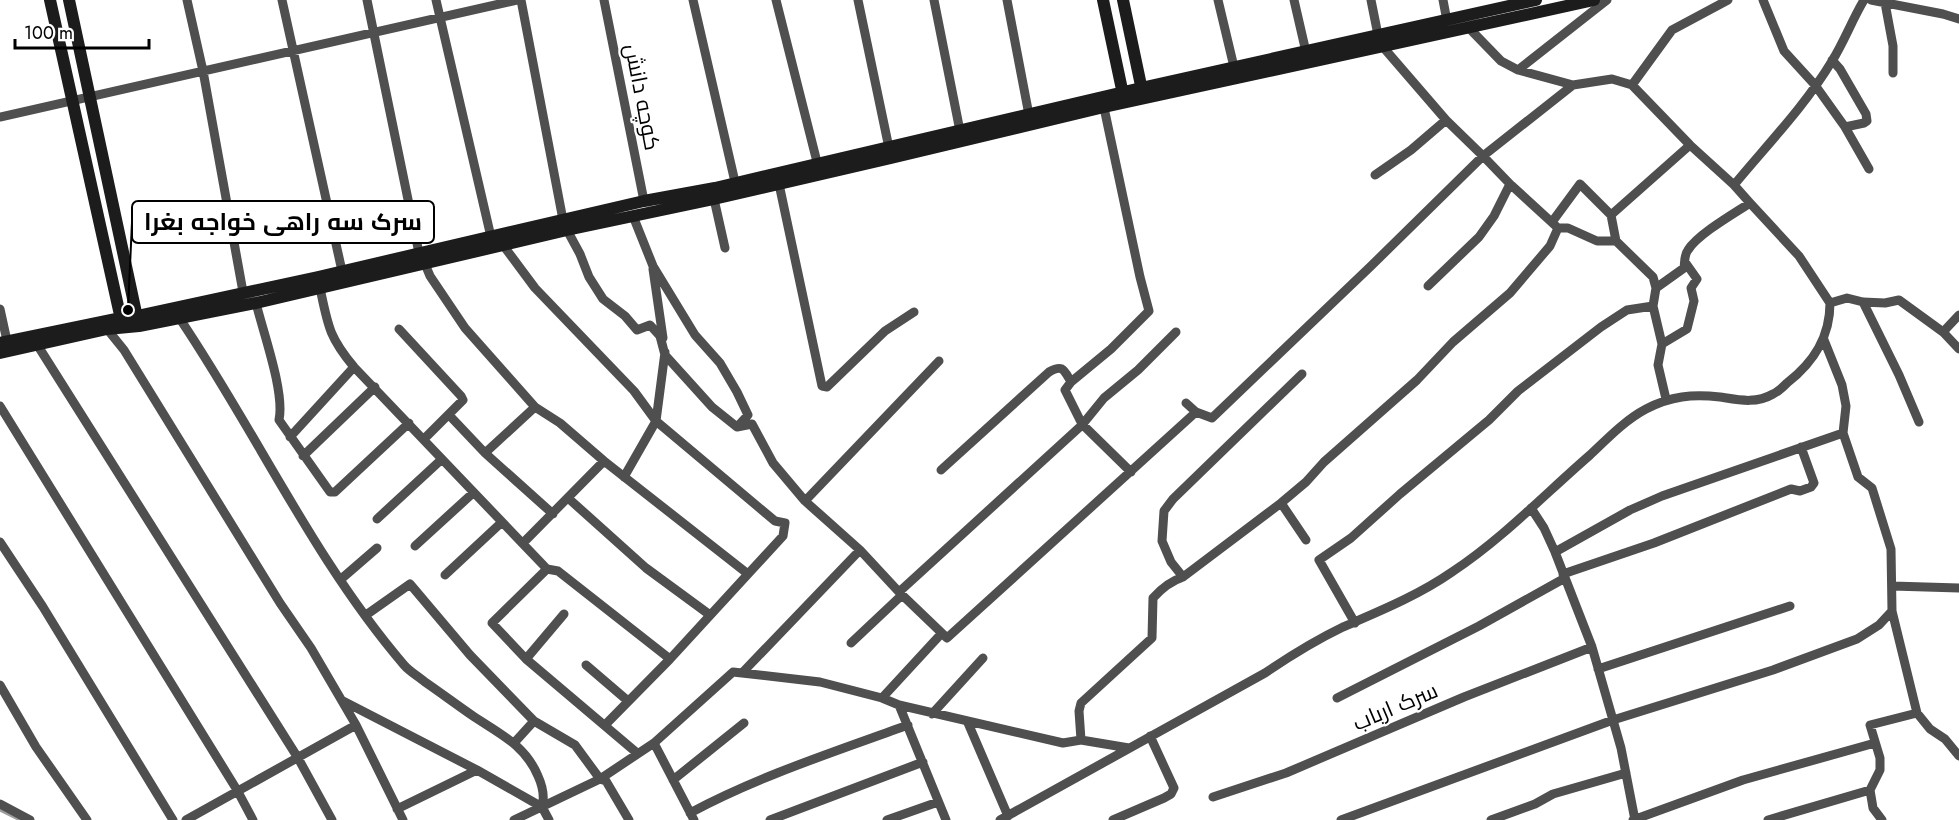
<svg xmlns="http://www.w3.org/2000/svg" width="1959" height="820" font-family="Jost,Cairo,sans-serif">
  <rect width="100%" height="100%" fill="#fff"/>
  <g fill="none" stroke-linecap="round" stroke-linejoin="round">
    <path stroke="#9d9d9d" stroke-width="3" d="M 0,810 L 20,820"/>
    <path stroke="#4f4f4f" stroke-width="9" d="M 187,0 L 203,71 L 243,292
      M 282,0 L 342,271
      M 367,0 L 419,253
      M 436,0 L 491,237
      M 521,0 L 563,220
      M 604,0 L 644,201
      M 693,0 L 735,182
      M 776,0 L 817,162
      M 858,0 L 889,148
      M 934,0 L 960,131
      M 1007,0 L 1029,115
      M 1218,0 L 1234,67
      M 1294,0 L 1306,52
      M 1371,0 L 1378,35
      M 1443,0 L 1447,21
      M 1763,0 L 1784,51 L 1815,85 L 1845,127 L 1869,169
      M 1871,0 L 1943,14 L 1959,19
      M 1885,3 L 1893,46 L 1893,73
      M 1468,27 L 1501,61 L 1518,70 L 1573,85 L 1612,79 L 1632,85 L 1690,145 L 1734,185 L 1750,203 L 1799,256 L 1830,303
      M 1383,47 L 1446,120 L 1483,156 L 1510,184 L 1558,228 L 1568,228 L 1597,241 L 1616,241 L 1653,277 L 1656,288 L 1653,306 L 1662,344 L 1658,365 L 1666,399
      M 1832,60 L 1840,69 L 1866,114 L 1867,121 L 1864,123 L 1845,127
      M 1518,70 L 1607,0
      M 1632,85 L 1672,30 L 1728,0
      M 1103,103 L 1140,277 L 1149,311 L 1111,349 L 1071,382 L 1065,390 L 1082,424 L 1131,472
      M 0,117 L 517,0
      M 1375,175 L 1411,150 L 1446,120
      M 779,184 L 822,386 L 827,387 L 885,331 L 914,312
      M 1734,185 C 1767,145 1805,106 1832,61 C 1844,42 1852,20 1864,0
      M 714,199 L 725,248
      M 633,216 L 653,266 L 695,335 L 720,363 L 737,392 L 748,415 L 738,426
      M 1552,222 L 1580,184 L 1611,215
      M 567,230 L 580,254 L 589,277 L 603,299 L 625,316 L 637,330 L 650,325 L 660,336 L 665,355 L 712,407 L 737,427 L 752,424 L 773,463 L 805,501 L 860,550 L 899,592 L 947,638 L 1196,412
      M 1616,241 L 1611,215 L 1690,145
      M 503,245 L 535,288 L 634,391 L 656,421 L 775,521 L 785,523 L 783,536 L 670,659 L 606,724
      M 425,264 L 430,276 L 465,328 L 535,407 L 560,423 L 604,461 L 748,574
      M 653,269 L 663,338
      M 1428,286 L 1479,237 L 1494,216 L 1510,184
      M 320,288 C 328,326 329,337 354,367 L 547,569 L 558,571 L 670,659
      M 1656,288 L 1684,268 C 1685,262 1684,255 1688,250 C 1698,234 1735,213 1750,203
      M 1863,302 L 1899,375 L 1919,422
      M 256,303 C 263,332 285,392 279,420 L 330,492 L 335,492 L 409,423
      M 0,309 L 7,341
      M 180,319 C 257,433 314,560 404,665 C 410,672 418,676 425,682 C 441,693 457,705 473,716 C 500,734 525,745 538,776 C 543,787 545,796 542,807
      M 107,329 L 124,350 L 280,603 L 311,648 L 356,725 L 403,820
      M 399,329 L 461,396 L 463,400 L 424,439
      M 1943,332 L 1959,315
      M 1824,340 L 1842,385 L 1846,406 L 1843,433 L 1858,477 L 1872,488 L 1891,549 L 1892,611 L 1917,713 L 1930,729 L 1945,739 L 1959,756
      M 1662,344 L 1687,329 L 1694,301 L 1691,288 L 1697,279 L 1685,262
      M 38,346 L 298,758 L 332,820
      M 1186,403 L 1196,412 L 1212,418 L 1371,266 L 1483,156 L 1573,85
      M 0,406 L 237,790 L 253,820
      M 449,415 L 485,453 L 553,514
      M 290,437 L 354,367
      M 485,453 L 535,407
      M 303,456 L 375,387
      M 941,470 L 1049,372 C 1063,364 1064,370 1071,382
      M 624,477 L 656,421 L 665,352
      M 568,498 L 646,568 L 710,615
      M 805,501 L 939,361
      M 1281,503 L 1306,540
      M 1531,508 L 1544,528 L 1555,552 L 1592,647 L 1621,748 L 1635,820
      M 377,519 L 442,459
      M 0,542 L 43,607 L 173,820
      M 523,543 L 604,461
      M 415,546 L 473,493
      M 1555,552 L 1630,510 L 1662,496 L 1843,433
      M 547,569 L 492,623 L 526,659 L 637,753
      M 1563,574 L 1654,543 L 1791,489 L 1800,491 L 1811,487 L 1814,483 L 1801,447
      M 445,575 L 502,522
      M 1183,577 L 1171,562 L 1162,541 L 1164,511 L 1173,499 L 1302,374
      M 340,580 L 377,548
      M 1892,586 L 1959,588
      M 899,592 L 1082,425 L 1104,398 L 1138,370 L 1176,332
      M 366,615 L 410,584 L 470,655 L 534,721 L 514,743
      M 1355,623 L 1319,560 L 1351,538 L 1400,494 L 1489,420 L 1518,391 L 1601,327 L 1627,310 L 1653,306
      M 851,643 L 902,595
      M 526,659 L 564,614
      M 586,665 L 628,701
      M 1598,669 L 1790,606
      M 742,673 L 860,550
      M 0,685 L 36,747 L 87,820
      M 882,698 L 941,634
      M 1337,698 L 1479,626 L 1565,578
      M 343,701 L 477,770 L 542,807 L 549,820
      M 899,705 L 946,820
      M 932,714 L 983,658
      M 534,721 L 575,745 L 600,779 L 606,781 L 629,820
      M 968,723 L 1008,816
      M 1081,740 L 1079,711 L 1081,703 L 1152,638 L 1153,598 C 1161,589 1171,581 1183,577 L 1281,503 L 1306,482 L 1324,462 L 1417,380 L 1453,342 L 1510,293 L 1550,246 L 1558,228
      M 654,743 L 694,820
      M 673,780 L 744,723
      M 1213,797 L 1286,773 L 1464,697 L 1592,647
      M 0,804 L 30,820
      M 397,809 L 477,770
      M 690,813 C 759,776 834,752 908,725
      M 186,820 L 356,725
      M 514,820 L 600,779 L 654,743 L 733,672 L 820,682 L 882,698 L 899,705 L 1063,743 L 1081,740 L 1129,748
      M 770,820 L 923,762
      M 887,820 L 938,802
      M 1000,820 L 1265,673 C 1290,656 1316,640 1343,627 C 1380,611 1419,595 1452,572 C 1502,539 1545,494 1590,455 C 1607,439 1625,420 1646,409 C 1671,396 1692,394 1720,397 C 1739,400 1756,404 1773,394 C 1778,392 1783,387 1787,383 C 1814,362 1830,337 1830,303 L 1847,298 L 1863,302 L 1885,303 L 1899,300 L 1943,332 L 1959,349
      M 1113,820 L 1164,798 L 1171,794 L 1174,788 L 1150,736
      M 1341,820 L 1613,720 L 1773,670 L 1857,639 L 1879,625 L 1892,611
      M 1491,820 L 1535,804 L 1553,794 L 1626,773
      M 1633,820 L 1743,780 L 1875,743
      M 1768,820 L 1870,790
      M 1882,820 L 1873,808 L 1870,790 L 1880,770 L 1880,758 L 1870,725 L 1917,713"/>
    <path stroke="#1c1c1c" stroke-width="12" d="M 50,0 L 122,324
      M 69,0 L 138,322
      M 1103,0 L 1124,99
      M 1123,0 L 1143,95
      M 0,343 L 121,318 L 137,316 L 318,277 L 644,201 L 715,188 L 1141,88 L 1536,0
      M 0,353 L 107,329 L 139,326 L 256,303 L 567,230 L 714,199 L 891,158 L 1104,107 L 1594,0"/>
  </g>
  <g text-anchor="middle" stroke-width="4.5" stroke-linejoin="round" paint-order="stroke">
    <g font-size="22" fill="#000" stroke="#fff">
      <text transform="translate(643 97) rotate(79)" y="8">کوچه دانش</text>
      <text transform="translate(1395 706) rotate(-23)" y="8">سرک ارباب</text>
    </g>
  </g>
  <path fill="none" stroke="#000" stroke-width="2" d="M128 310L132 222"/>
  <circle fill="#000" stroke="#fff" stroke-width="2" cx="128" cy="310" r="6"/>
  <rect fill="#fff" stroke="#000" stroke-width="2" x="132" y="201" width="302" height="42" rx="6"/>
  <g font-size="24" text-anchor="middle" font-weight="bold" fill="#000">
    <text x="283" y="230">سرک سه راهی خواجه بغرا</text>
  </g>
  <path d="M15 39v9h134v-9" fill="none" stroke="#000000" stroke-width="3"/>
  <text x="24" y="39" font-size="18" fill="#000000" stroke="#ffffff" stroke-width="4.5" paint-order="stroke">100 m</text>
</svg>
